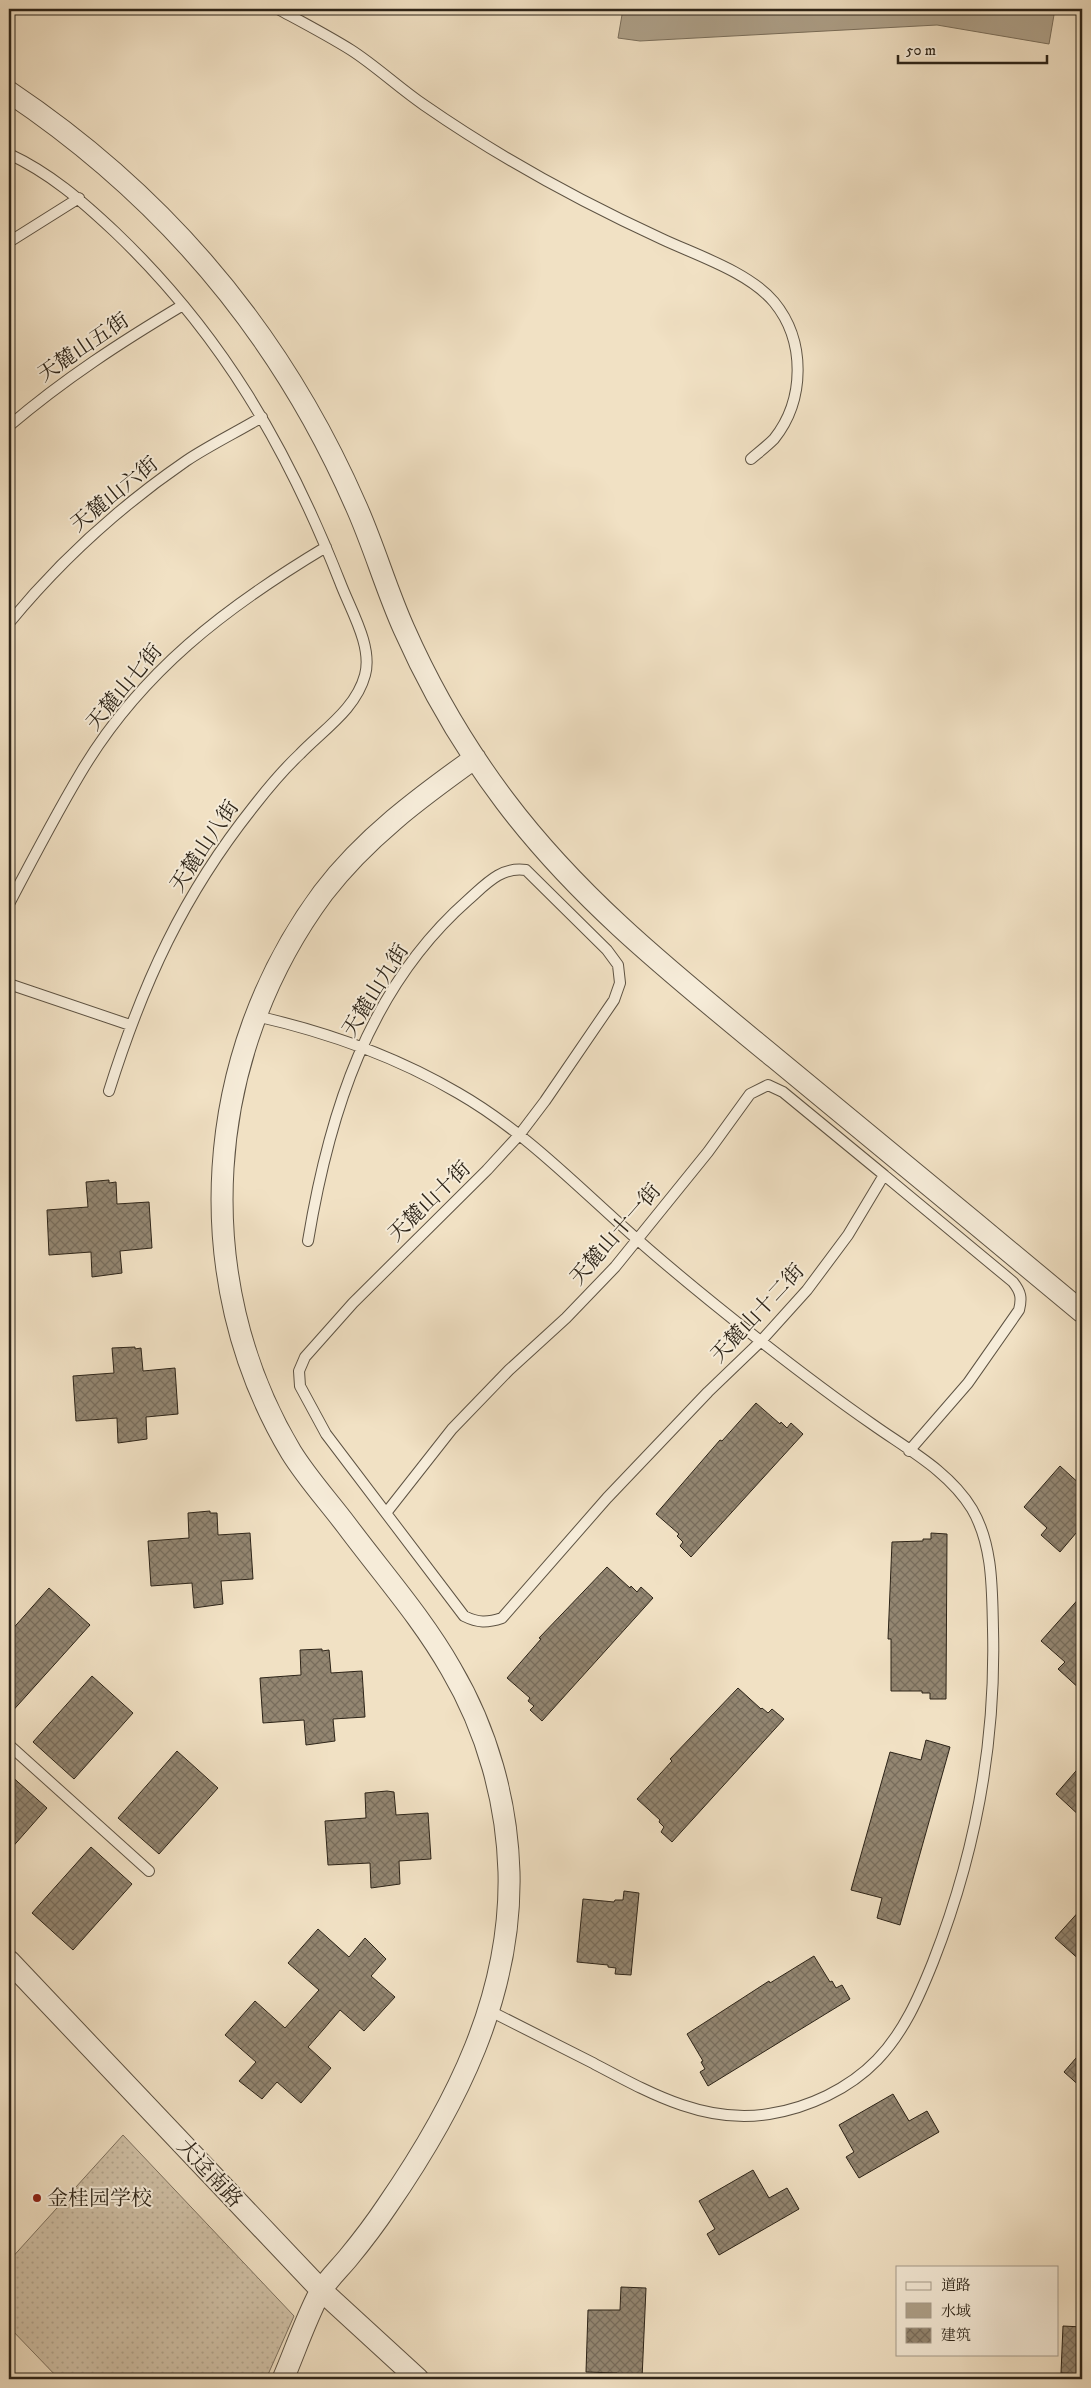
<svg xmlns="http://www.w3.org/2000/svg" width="1091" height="2388" font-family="'IM FELL DW Pica','Noto Serif SC',serif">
  <defs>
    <pattern id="grass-dots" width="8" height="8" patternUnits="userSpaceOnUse" patternTransform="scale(1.25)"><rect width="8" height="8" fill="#d0c1a7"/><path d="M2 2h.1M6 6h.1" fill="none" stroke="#b3a68f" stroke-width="1.8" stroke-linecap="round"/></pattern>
    <pattern id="building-cross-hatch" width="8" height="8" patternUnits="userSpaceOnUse" patternTransform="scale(1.25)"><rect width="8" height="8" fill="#938671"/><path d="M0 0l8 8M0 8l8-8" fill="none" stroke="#786d5c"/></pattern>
  </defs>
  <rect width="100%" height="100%" fill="#f1e1c4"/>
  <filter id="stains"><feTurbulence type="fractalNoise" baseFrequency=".004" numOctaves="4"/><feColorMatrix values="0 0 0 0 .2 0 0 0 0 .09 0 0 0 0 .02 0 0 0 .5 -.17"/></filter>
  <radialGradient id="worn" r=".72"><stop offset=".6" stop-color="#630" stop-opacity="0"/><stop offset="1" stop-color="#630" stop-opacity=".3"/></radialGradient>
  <path fill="url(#grass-dots)" stroke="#7e7260" d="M 123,2135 L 294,2316 L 266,2379 L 59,2379 L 9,2327 L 9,2261 Z"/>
  <path fill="#aea18a" stroke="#7a6f5c" d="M 623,9 L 1055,9 L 1049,44 L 937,25 L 640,41 L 618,38 Z"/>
  <path fill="url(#building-cross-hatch)" stroke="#2d2418" d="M 109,1180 L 109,1183 L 116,1182 L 117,1204 L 149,1202 L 152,1248 L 120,1251 L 122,1273 L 92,1277 L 91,1252 L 49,1255 L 47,1210 L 88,1207 L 86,1182 Z
    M 135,1347 L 135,1349 L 141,1348 L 143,1371 L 175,1368 L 178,1414 L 146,1417 L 147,1439 L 118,1443 L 117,1418 L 76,1421 L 73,1376 L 114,1373 L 112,1348 Z
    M 756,1403 L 780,1424 L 781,1422 L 787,1428 L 791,1423 L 803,1434 L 691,1557 L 680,1546 L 683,1542 L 677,1536 L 679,1534 L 656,1514 L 720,1440 L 722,1441 Z
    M 1060,1466 L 1082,1486 L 1082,1526 L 1060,1552 L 1041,1535 L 1047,1528 L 1024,1507 Z
    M 210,1511 L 210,1513 L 217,1513 L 218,1535 L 250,1533 L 253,1579 L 221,1581 L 223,1604 L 194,1608 L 192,1583 L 151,1586 L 148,1541 L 189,1538 L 188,1513 Z
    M 931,1533 L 947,1534 L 946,1699 L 930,1699 L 930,1693 L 922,1693 L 922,1691 L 891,1691 L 891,1639 L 888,1639 L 892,1542 L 923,1541 L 923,1539 L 931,1539 Z
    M 607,1567 L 630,1588 L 631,1586 L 637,1592 L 641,1587 L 653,1598 L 542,1721 L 530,1710 L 534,1706 L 528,1701 L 530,1698 L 507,1678 L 541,1639 L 539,1638 Z
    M 49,1588 L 90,1625 L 9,1715 L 9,1633 Z
    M 1082,1595 L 1082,1691 L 1058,1669 L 1065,1662 L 1041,1641 Z
    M 322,1649 L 322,1651 L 329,1650 L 331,1673 L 362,1671 L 365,1717 L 333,1719 L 335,1741 L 306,1745 L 304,1720 L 263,1723 L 260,1678 L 301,1675 L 300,1650 Z
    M 92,1676 L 133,1713 L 74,1779 L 33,1742 Z
    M 738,1688 L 761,1709 L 762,1708 L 768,1713 L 772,1709 L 784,1719 L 672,1842 L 661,1832 L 664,1827 L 659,1822 L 660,1820 L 637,1799 L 672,1761 L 670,1759 Z
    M 926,1740 L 950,1747 L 900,1925 L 877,1918 L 882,1898 L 851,1890 L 890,1752 L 921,1760 Z
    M 177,1751 L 218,1788 L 159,1854 L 118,1818 Z
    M 1082,1764 L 1082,1818 L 1056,1794 Z
    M 9,1774 L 47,1808 L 9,1851 Z
    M 387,1791 L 394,1792 L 396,1815 L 428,1813 L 431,1859 L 399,1861 L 400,1884 L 371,1888 L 370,1863 L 328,1865 L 325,1821 L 366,1818 L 365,1793 Z
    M 91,1847 L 132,1884 L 73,1950 L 32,1913 Z
    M 624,1891 L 639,1893 L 631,1975 L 615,1974 L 616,1968 L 608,1967 L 608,1965 L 577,1962 L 583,1899 L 614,1902 L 615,1900 L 623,1900 Z
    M 1082,1908 L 1082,1962 L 1055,1938 Z
    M 318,1929 L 349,1957 L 365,1938 L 386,1959 L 371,1976 L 395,1997 L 364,2031 L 340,2010 L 323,2030 L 308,2047 L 331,2068 L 301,2103 L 277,2082 L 262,2099 L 239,2081 L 256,2062 L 225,2035 L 255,2001 L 285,2028 L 319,1990 L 288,1963 Z
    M 814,1956 L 830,1982 L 832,1981 L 836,1988 L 842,1985 L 850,1999 L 708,2086 L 700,2072 L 705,2069 L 701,2062 L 703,2061 L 687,2034 L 769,1981 L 770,1983 Z
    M 1082,2051 L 1082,2088 L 1064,2072 Z
    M 893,2094 L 909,2121 L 927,2111 L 939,2132 L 859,2178 L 846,2157 L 854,2152 L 839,2125 Z
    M 753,2170 L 769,2198 L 787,2188 L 799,2209 L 719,2255 L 707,2234 L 715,2229 L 699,2201 Z
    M 621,2287 L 646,2288 L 642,2379 L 617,2379 L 617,2373 L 586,2372 L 588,2310 L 620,2310 Z
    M 1063,2326 L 1082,2327 L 1082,2374 L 1061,2373 Z"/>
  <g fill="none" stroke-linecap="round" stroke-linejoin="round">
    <g stroke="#5e5343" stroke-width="12">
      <path id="lane" d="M 278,9 C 302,22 327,35 351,50 C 376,66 399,88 424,105 C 499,157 579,201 662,239 C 696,255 749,272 774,302 C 806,341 805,400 774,439 C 767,446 758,453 751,459
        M 9,154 C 50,173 82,201 115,232 C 221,333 287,447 340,582 C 350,609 373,646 365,675 C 356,709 323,730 300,754 C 283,770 268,788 254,806 C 183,895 143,983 109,1091
        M 9,242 L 79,198
        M 9,426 C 64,379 121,342 183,305
        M 9,623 C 60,561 119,507 186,461 C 210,445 237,432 262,417
        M 9,904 C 32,860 55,816 80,774 C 140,672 226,607 326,547
        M 9,984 L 130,1025
        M 256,1016 C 327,1032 395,1056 458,1093 C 519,1128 568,1177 620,1224 C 664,1264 711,1302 758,1339 C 795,1368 833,1397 872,1424 C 907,1449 949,1471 972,1509 C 993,1545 992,1589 993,1629 C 996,1744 975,1855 933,1962 C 919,1997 904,2032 877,2060 C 849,2089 808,2108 769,2114 C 704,2125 646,2091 591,2062 C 557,2045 523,2028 490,2011
        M 308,1241 C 329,1114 368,988 468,900 C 485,885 501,866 526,870 L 607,950 L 618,965 L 620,983 L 614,1000 L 545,1101 L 520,1134 L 487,1170 L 353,1303 L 305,1357 L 299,1371 L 300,1386 L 326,1434 L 464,1616 C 478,1623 487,1623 502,1618 L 607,1498 L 708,1392 L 761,1341 L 807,1290 L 848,1235 L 884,1175 L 1013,1282 C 1021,1292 1022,1298 1019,1310 L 968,1383 L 909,1451
        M 386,1513 L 452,1429 L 509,1370 L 566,1318 L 615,1267 L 708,1152 L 750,1094 L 768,1085 L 783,1092 L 884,1175
        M 9,1745 L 149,1871"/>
    </g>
    <g stroke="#5e5343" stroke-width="23">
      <path id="street" d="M 9,92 C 164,196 281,334 356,506 C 374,546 386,589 404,629 C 431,690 465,748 505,801 C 581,902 678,978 775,1058 C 877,1142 980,1227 1082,1312
        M 9,1961 L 321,2290 L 418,2379
        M 283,2379 C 295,2351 305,2321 319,2294 C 326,2281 339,2269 348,2258 C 362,2241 375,2224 387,2206 C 456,2106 512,1996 509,1872 C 507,1801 487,1730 451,1669 C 422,1618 382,1573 347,1526 C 329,1502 307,1478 291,1452 C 187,1278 203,1055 323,893 C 365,838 419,798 475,758"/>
    </g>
    <use href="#lane" stroke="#f6ecd9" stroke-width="10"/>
    <use href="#street" stroke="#f6ecd9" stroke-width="21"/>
  </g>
  <circle fill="#8f2418" stroke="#f6ecd9" stroke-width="2" cx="37" cy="2198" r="5"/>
  <g text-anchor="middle" stroke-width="4" stroke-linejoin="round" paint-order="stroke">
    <g font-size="21" fill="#2d2418" stroke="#f6ecd9">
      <text transform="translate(83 347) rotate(-34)" y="7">天麓山五街</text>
      <text transform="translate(114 494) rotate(-39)" y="7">天麓山六街</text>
      <text transform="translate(124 687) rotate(-50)" y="7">天麓山七街</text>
      <text transform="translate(204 846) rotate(-56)" y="7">天麓山八街</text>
      <text transform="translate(375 990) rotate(-58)" y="7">天麓山九街</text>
      <text transform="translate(429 1201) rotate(-44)" y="7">天麓山十街</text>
      <text transform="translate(615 1234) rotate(-49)" y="7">天麓山十一街</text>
      <text transform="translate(757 1313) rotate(-47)" y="7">天麓山十二街</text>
      <text transform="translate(210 2173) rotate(47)" y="7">大迳南路</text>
    </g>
    <g font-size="21" fill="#2d2418" stroke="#f6ecd9" text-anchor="start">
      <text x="47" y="2205">金桂园学校</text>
    </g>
  </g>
  <rect width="1091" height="2388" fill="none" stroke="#f1e1c4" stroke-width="30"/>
  <rect x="10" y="10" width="1071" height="2368" fill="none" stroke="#2d2418" stroke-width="2.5"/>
  <rect x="15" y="15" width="1061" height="2358" fill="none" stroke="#2d2418"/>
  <rect x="896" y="2266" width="162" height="90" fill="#f6ecd9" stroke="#a69c8c"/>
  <rect x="906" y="2282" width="25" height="8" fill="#f6ecd9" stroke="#a69c8c"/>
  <text x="941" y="2290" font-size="15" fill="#2d2418">道路</text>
  <rect x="906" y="2303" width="25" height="15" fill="#aea18a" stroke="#a69c8c"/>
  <text x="941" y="2316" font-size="15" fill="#2d2418">水域</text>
  <rect x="906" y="2328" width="25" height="15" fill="url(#building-cross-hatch)" stroke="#a69c8c"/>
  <text x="941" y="2340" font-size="15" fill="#2d2418">建筑</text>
  <path d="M898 55v8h149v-8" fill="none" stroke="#2d2418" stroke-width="2.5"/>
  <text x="906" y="55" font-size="15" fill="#2d2418" stroke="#f6ecd9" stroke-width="4" paint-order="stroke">50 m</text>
  <rect width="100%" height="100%" filter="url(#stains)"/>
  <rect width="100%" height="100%" fill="url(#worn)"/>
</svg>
